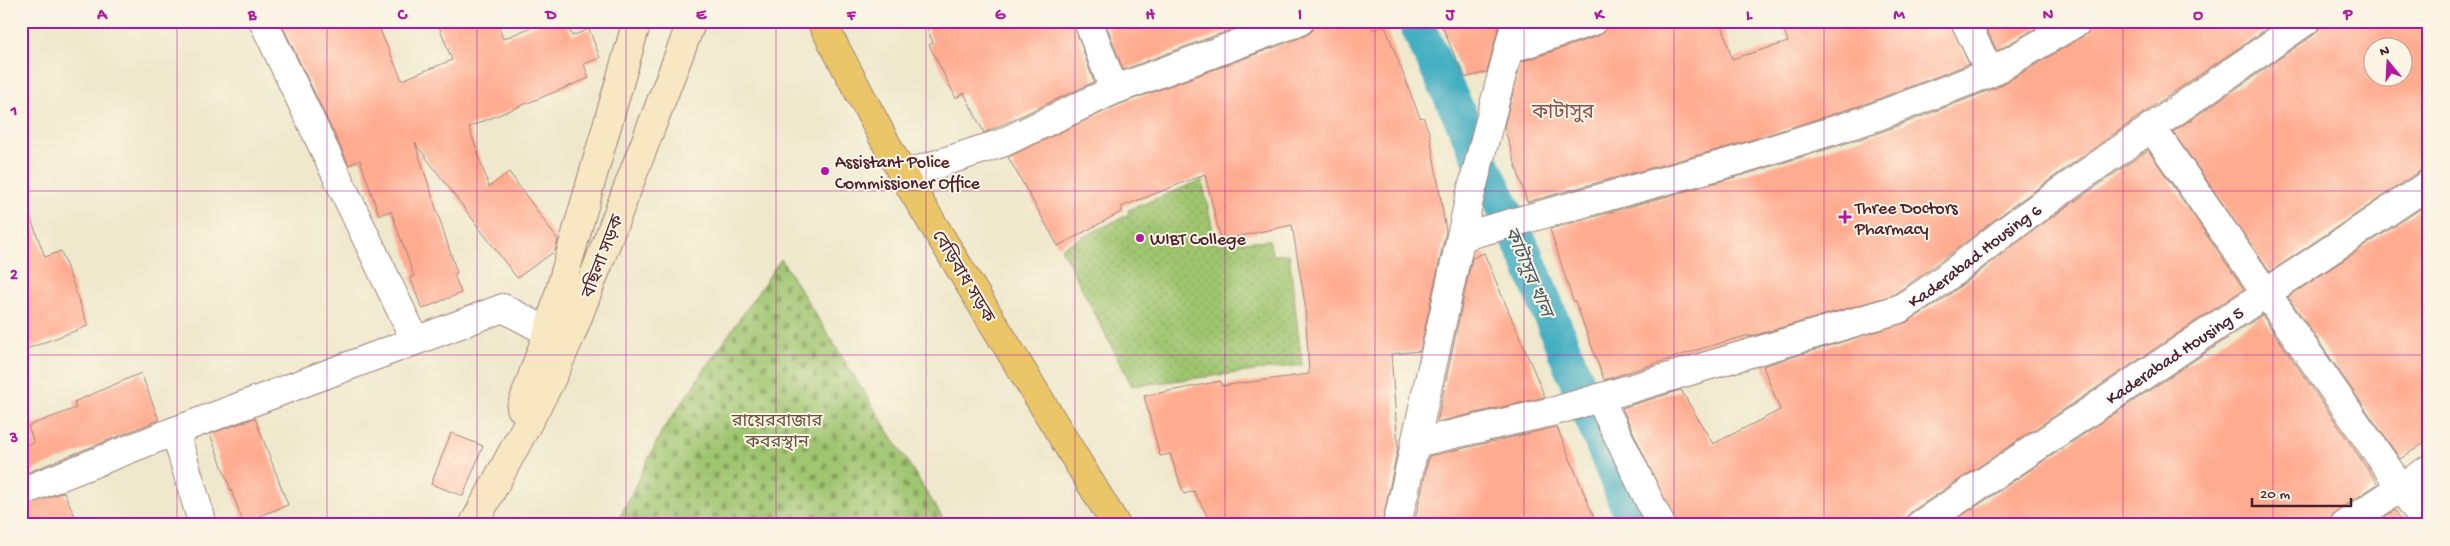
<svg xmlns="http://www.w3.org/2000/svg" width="2450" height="546" font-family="'Gochi Hand','Noto Sans Bengali',sans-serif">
  <defs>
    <pattern id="grass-dots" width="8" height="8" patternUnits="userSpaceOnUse" patternTransform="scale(1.25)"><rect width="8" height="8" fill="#9fc56f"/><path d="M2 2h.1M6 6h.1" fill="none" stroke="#849f5b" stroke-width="1.8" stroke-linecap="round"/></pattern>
    <pattern id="cemetery-stones" width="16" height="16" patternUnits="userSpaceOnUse" patternTransform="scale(1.25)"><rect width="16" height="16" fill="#9fc56f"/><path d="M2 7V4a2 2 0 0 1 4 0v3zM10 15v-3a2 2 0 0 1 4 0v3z" fill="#849f5b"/></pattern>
  </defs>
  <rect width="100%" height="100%" fill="#fcf5e5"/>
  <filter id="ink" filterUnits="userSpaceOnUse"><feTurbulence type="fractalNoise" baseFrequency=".02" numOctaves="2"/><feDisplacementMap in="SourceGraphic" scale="10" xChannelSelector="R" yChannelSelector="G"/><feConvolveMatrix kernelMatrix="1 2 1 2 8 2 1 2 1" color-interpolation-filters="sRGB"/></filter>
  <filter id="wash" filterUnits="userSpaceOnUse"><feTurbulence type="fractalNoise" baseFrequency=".0096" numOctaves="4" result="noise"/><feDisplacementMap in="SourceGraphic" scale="20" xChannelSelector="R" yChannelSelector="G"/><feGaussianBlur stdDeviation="1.12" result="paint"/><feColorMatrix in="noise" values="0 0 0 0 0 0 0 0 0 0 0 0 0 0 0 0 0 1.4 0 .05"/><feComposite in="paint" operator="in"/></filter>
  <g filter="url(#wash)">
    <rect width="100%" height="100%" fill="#efe8cc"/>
    <path fill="url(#grass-dots)" stroke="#74724d" d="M 1202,180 L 1216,244 L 1269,240 L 1273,255 L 1289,254 L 1302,365 L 1132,386 L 1061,248 L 1129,214 L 1128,210 Z"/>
    <path fill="url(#cemetery-stones)" stroke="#74724d" d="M 781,259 L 947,525 L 616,525 L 662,431 Z"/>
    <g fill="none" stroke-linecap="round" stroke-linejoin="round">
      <path stroke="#44afc2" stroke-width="35" d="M 1415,21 L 1527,258 L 1635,525"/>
    </g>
    <g id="blocks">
      <path fill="#ffab90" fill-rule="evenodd" d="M 280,21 L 376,21 L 402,80 L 452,60 L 437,21 L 497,21 L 503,39 L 546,21 L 566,21 L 572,36 L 589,29 L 600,58 L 584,64 L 589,78 L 469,127 L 489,187 L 509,172 L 558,240 L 555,251 L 517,278 L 415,143 L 457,273 L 454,274 L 461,293 L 422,309 L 410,277 L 414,276 L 391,211 L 379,215 L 360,160 L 349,165 Z
        M 924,21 L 1073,21 L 1094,82 L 984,133 L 964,93 L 956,98 L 929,45 L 933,43 Z
        M 1105,21 L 1254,21 L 1123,70 Z
        M 1315,21 L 1368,21 L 1373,30 L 1385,26 L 1420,118 L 1423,117 L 1430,135 L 1446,231 L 1420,351 L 1391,354 L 1398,447 L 1382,525 L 1212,525 L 1194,491 L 1184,494 L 1170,454 L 1160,456 L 1144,396 L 1221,381 L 1221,386 L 1309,374 L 1305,304 L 1292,225 L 1221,240 L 1205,174 L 1121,207 L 1123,211 L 1058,246 L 1008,157 L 1120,104 L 1305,36 L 1312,31 Z
        M 1440,21 L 1500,21 L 1487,72 L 1464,78 Z
        M 1608,21 L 1721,21 L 1732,59 L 1788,42 L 1781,21 L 1950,21 L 1969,64 L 1865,104 L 1735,145 L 1527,202 L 1504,127 L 1521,62 L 1598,36 L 1605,31 Z
        M 1982,21 L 2048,21 L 1997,51 Z
        M 2095,21 L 2278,21 L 2142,114 L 2013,206 L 1922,275 L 1893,295 L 1749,337 L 1749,335 L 1700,349 L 1604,380 L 1575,301 L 1573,301 L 1550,229 L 1743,175 L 1876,134 L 1998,87 L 2087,34 L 2092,29 Z
        M 2321,21 L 2429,21 L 2429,168 L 2420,171 L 2270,272 L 2173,132 L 2315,34 L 2320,28 ZM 2372,48 L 2402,48 L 2402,78 L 2372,78 Z
        M 2148,150 L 2244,289 L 1911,512 L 1906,518 L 1905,525 L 1676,525 L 1622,408 L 1681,390 L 1713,444 L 1780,410 L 1763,366 L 1907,322 L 1941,301 L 2031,232 Z
        M 24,200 L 45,257 L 61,251 L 88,326 L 21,351 L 21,201 Z
        M 2429,203 L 2429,440 L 2400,459 L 2288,297 Z
        M 1484,253 L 1545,397 L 1437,422 L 1472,258 Z
        M 2262,315 L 2378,484 L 2335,512 L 2330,518 L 2329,525 L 1948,525 Z
        M 141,373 L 159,420 L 21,475 L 21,447 L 34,443 L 28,426 L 76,408 L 74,402 Z
        M 255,418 L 288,505 L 243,522 L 210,434 Z
        M 1557,427 L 1597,525 L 1414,525 L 1429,456 Z
        M 451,433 L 483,446 L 463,496 L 431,484 Z
        M 64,492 L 79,525 L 21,525 L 21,507 Z
        M 2395,510 L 2404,525 L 2373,525 Z"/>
    </g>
  </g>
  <g filter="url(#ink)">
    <use href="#blocks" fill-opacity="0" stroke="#9c847c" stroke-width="1"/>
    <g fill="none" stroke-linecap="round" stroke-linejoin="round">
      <g stroke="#9c847c" stroke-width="30">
        <g id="street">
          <path d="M 263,21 L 415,340"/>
          <path d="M 1088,21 L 1114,90"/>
          <path d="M 1965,21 L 1990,73"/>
          <path d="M 1510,49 L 1593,21"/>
          <path d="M 2151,127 L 2427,525"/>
          <path d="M 903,175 L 1002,143 L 1114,90 L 1300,21"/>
          <path d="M 1461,237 L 1739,160 L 1870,119 L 1990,73 L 2079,21"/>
          <path d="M 1600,399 L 1661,525"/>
          <path d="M 175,431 L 203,525"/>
          <path id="s1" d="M 1415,443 L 1555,411 L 1899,309 C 1944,283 1980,249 2022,219 C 2116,152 2211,86 2306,21"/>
          <path d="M 21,492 L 175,431 L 503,308 L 548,332"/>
          <path d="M 1397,525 L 1469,200 L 1516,21"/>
          <path id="s2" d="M 1920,525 L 2429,184"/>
          <path d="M 2344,525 L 2429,469"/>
        </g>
      </g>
      <g stroke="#9c847c" stroke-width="30">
        <path id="secondary" d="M 521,408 L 548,332 L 637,21
          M 473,525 L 551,380 L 571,335 L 692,21"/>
      </g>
      <g stroke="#9c847c" stroke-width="30">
        <path id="highway" d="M 821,21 L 903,175 L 1116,525"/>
      </g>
      <use href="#street" stroke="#fff" stroke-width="28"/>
      <use href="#secondary" stroke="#f7e8c3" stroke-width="28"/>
      <use href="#highway" stroke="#ebc669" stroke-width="28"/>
    </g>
  </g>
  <path fill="none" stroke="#b5179e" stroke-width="1" stroke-opacity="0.55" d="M 177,21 L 177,525M 327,21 L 327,525M 477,21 L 477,525M 626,21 L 626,525M 776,21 L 776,525M 926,21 L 926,525M 1075,21 L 1075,525M 1225,21 L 1225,525M 1375,21 L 1375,525M 1524,21 L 1524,525M 1674,21 L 1674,525M 1824,21 L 1824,525M 1973,21 L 1973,525M 2123,21 L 2123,525M 2273,21 L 2273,525M 21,191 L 2429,191M 21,355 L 2429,355"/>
  <g fill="#b5179e" stroke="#fcf5e5" stroke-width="2">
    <circle cx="825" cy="171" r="5"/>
    <path d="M1842.5 209.5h5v5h5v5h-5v5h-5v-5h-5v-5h5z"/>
    <circle cx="1140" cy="238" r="5"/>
  </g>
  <g text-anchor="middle" stroke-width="4" stroke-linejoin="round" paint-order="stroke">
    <g font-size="18" fill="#4a1f2b" stroke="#fcf5e5" text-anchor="start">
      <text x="835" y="167">Assistant Police<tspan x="835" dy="21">Commissioner Office</tspan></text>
      <text x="1855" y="213">Three Doctors<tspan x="1855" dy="21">Pharmacy</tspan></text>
      <text x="1150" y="244">WIBT College</text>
    </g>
    <g font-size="18" fill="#4a1f2b" stroke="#fcf5e5">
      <text dy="6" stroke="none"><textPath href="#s1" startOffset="595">Kaderabad Housing 6</textPath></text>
      <text transform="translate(602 256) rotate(-69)" y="6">বছিলা সড়ক</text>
      <text transform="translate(964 276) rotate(59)" y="6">বেড়িবাধ সড়ক</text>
      <text dy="6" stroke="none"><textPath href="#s2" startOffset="306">Kaderabad Housing 5</textPath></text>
    </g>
    <g font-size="18" fill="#64513f" stroke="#fcf5e5">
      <text x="777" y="426">রায়েরবাজার<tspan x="777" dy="21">কবরস্থান</tspan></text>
    </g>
    <g font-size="19" font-style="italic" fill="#485967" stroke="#fcf5e5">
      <text transform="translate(1530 271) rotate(67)" y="7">কাটাসুর খাল</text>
    </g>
    <g font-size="20" fill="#89504e" stroke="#fcf5e5">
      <text x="1563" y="118">কাটাসুর</text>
    </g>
  </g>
  <rect width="2450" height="546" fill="none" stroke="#fcf5e5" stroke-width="55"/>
  <g transform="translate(2388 62) rotate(342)"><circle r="24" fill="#fcf5e5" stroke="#b59f9b"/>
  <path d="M0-4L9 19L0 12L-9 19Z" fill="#b5179e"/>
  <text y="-8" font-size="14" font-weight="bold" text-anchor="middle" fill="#4a1f2b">N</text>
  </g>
  <path d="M2252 498v8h99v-8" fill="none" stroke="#4a1f2b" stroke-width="2.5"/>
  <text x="2260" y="498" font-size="15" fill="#4a1f2b" stroke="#fcf5e5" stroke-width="4" paint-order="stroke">20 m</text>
  <rect x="28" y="28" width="2394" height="490" fill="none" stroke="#b5179e" stroke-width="2"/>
  <g font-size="16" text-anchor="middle" font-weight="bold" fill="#b5179e">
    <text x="102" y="19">A</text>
    <text x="252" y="19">B</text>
    <text x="402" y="19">C</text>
    <text x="551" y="19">D</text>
    <text x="701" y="19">E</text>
    <text x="851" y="19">F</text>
    <text x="1000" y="19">G</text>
    <text x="1150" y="19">H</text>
    <text x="1300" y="19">I</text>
    <text x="1450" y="19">J</text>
    <text x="1599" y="19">K</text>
    <text x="1749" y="19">L</text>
    <text x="1899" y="19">M</text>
    <text x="2048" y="19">N</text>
    <text x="2198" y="19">O</text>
    <text x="2348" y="19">P</text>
    <text x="14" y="115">1</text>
    <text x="14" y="279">2</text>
    <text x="14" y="442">3</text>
  </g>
</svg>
